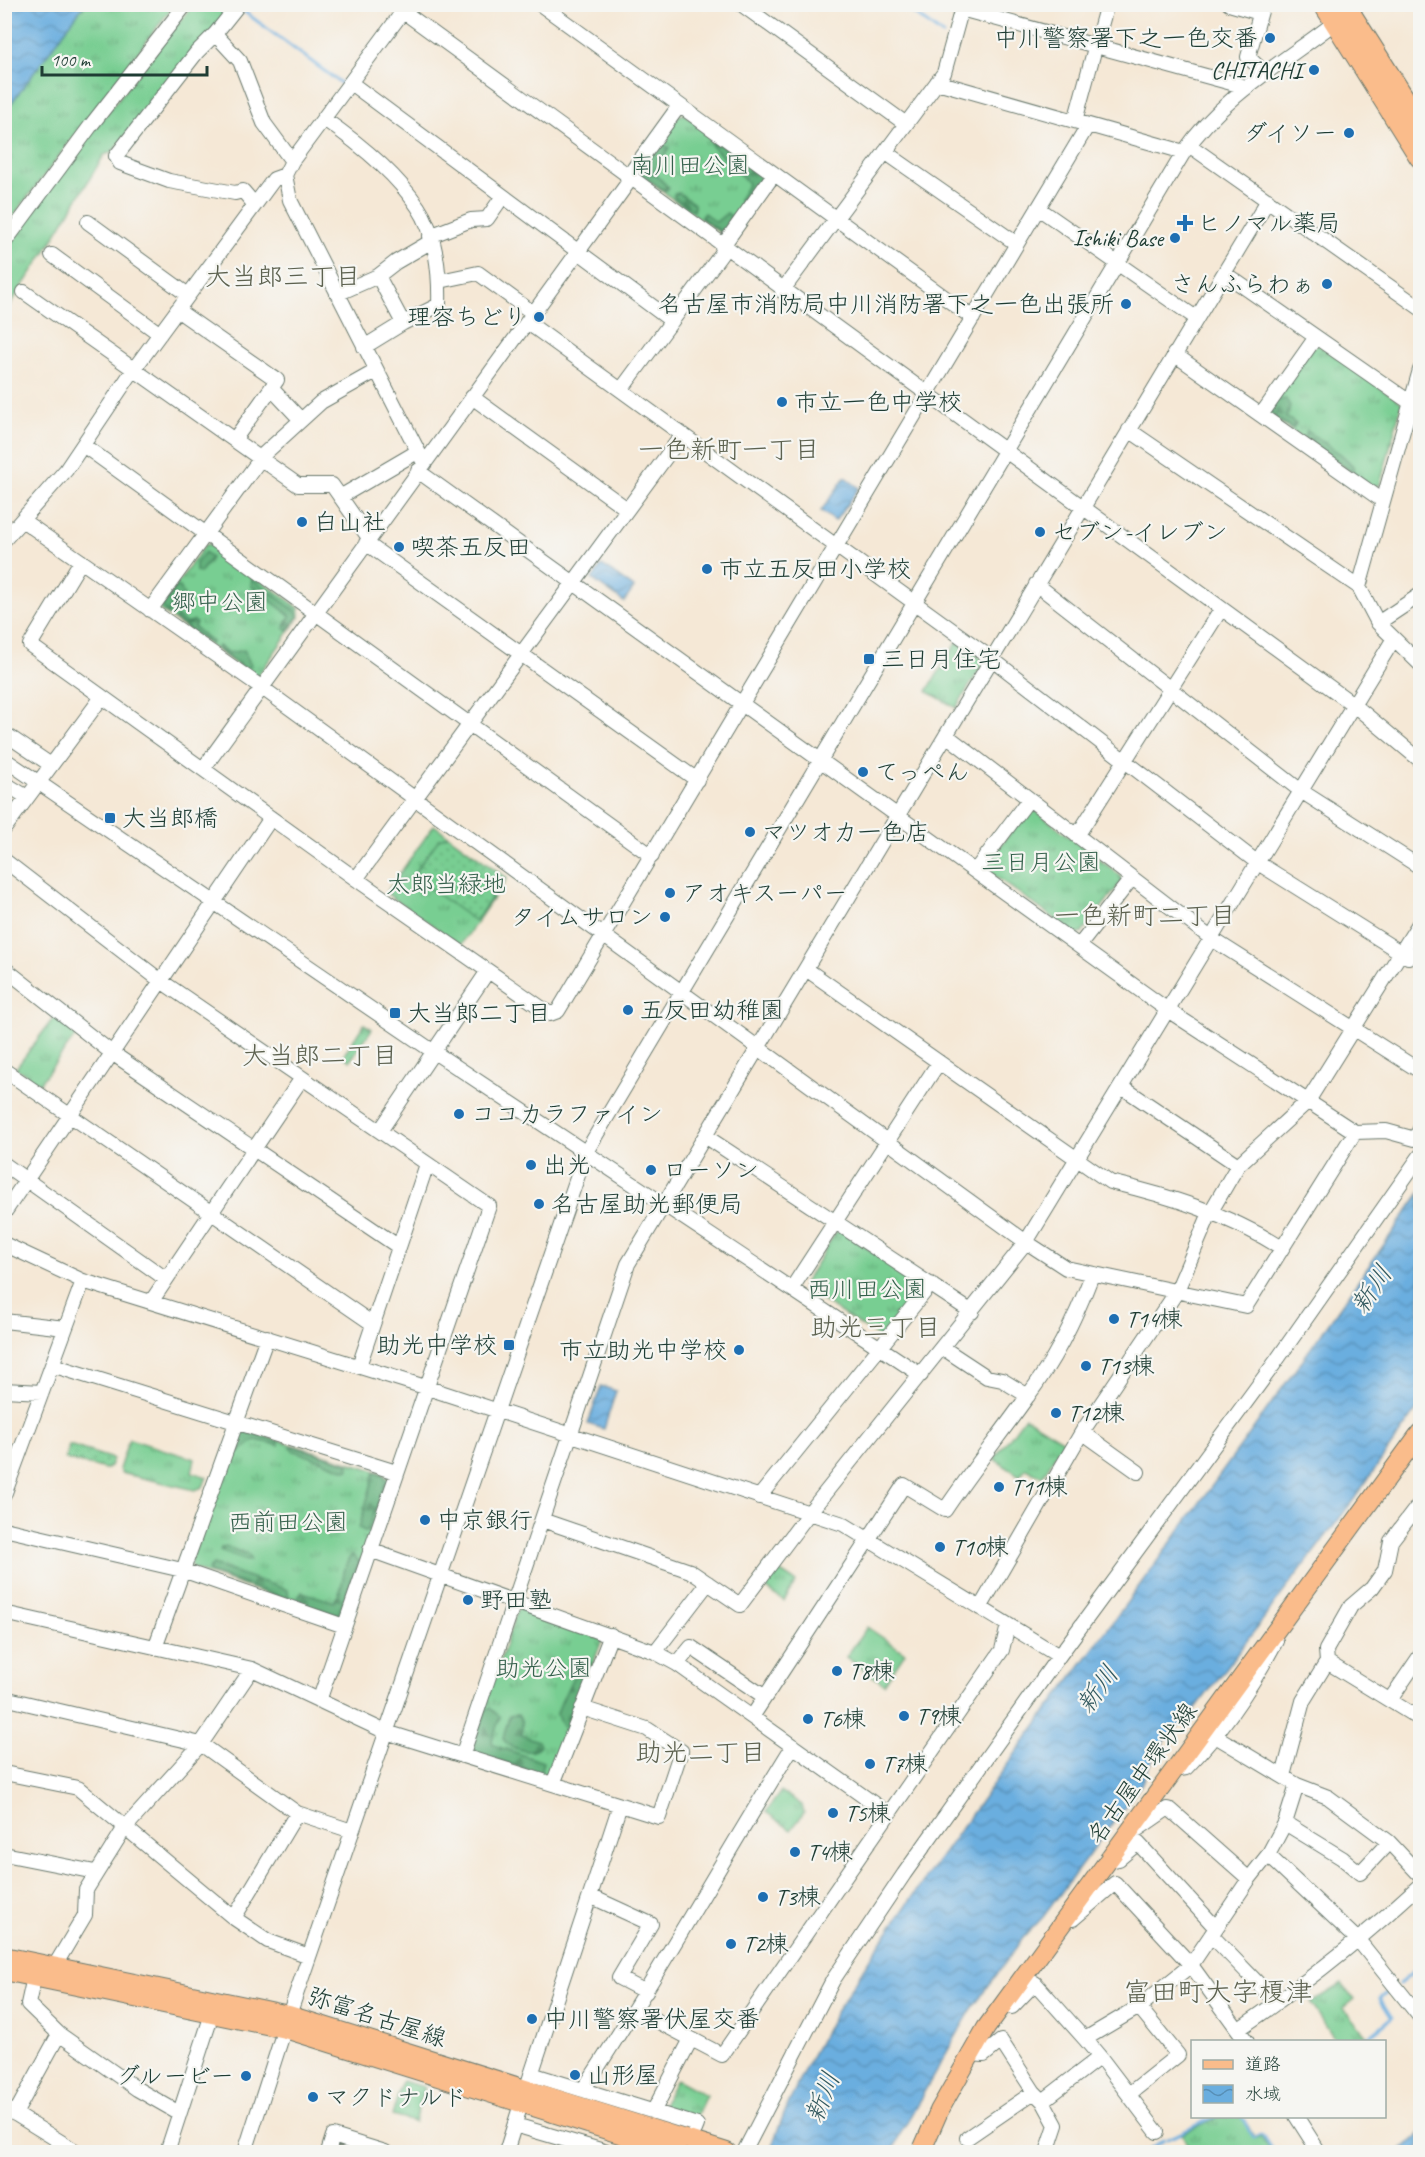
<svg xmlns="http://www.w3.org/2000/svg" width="1425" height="2157" font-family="Caveat,'Klee One',sans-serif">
  <defs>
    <pattern id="grass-tufts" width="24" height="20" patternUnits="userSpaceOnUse" patternTransform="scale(1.5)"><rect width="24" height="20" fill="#78ce92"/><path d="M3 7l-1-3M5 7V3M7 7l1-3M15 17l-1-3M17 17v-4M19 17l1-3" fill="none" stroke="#62a878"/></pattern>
    <pattern id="forest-firs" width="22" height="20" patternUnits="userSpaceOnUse" patternTransform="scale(1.5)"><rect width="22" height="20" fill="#62b17c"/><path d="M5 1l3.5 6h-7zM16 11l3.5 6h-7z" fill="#509166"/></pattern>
    <pattern id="garden-dots" width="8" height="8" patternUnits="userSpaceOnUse" patternTransform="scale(1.5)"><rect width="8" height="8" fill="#78ce92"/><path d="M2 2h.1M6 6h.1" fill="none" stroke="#62a878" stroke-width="1.8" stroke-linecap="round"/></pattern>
    <pattern id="water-waves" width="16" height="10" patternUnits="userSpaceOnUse" patternTransform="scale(1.5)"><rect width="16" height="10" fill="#6aaedf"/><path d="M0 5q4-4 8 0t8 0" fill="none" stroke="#578fb6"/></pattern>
  </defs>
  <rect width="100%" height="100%" fill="#f6f6f2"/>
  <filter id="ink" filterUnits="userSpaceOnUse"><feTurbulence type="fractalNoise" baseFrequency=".0167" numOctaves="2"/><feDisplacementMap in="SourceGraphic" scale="12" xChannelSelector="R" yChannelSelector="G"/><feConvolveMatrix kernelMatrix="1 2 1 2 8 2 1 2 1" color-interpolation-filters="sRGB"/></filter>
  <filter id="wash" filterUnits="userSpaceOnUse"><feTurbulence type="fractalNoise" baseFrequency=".008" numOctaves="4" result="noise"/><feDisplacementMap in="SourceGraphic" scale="24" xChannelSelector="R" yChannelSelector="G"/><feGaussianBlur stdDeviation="1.35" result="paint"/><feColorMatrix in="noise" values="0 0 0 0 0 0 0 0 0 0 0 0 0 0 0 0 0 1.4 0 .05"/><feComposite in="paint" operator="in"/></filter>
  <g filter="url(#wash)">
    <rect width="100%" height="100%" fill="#f5e8d6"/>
    <path fill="url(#grass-tufts)" stroke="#4c8663" stroke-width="1.5" d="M 84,5 L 174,5 L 5,227 L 5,109 Z
      M 193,5 L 233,5 L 112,152 L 104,155 L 44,254 L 5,312 L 5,251 L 95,128 Z
      M 684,114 L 765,173 L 766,178 L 727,233 L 721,234 L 641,176 L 640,171 L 678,116 Z
      M 1319,345 L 1402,403 L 1380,485 L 1372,487 L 1270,416 L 1269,409 L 1313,346 Z
      M 210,544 L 299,608 L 300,616 L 258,676 L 252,676 L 160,610 L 160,607 L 205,545 Z
      M 957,642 L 983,660 L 983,664 L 956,708 L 927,691 Z
      M 1028,808 L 1032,808 L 1121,876 L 1122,881 L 1082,933 L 1077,935 L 988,871 L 986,866 Z
      M 434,825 L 507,878 L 461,945 L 386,893 Z
      M 55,1016 L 78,1033 L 39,1084 L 16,1068 Z
      M 364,1024 L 372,1029 L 350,1061 L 343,1056 Z
      M 841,1231 L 922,1284 L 922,1290 L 880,1338 L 804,1289 L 803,1285 L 836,1232 Z
      M 1025,1417 L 1064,1441 L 1042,1477 L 1026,1468 L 1020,1476 L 994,1459 Z
      M 243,1429 L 383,1473 L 389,1480 L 342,1616 L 335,1617 L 193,1569 L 190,1563 L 238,1432 Z
      M 129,1439 L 195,1459 L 192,1472 L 207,1477 L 203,1487 L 195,1490 L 121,1473 L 119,1469 Z
      M 773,1567 L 796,1582 L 784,1601 L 760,1584 Z
      M 522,1607 L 602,1640 L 552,1773 L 546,1777 L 472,1753 L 470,1748 L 517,1611 Z
      M 867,1627 L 905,1653 L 884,1684 L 846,1657 Z
      M 781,1791 L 802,1805 L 804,1813 L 791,1830 L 766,1812 Z
      M 1342,1984 L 1354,1999 L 1343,2008 L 1367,2036 L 1361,2041 L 1336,2041 L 1311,2003 Z
      M 676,2079 L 706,2095 L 695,2119 L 661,2108 Z
      M 402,2081 L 424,2087 L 414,2122 L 392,2116 Z
      M 1218,2117 L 1242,2117 L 1256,2138 L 1261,2136 L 1271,2152 L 1191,2152 L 1182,2134 Z"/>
    <path fill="url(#forest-firs)" stroke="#407758" stroke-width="1.5" d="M 714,140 L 763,174 L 763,178 L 742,205 L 739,200 L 748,185 L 747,182 L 711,145 Z
      M 662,143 L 669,148 L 655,174 L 669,188 L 665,191 L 643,176 L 642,170 Z
      M 679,193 L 694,204 L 694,211 L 674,197 L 674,194 Z
      M 704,213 L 716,222 L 727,213 L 734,219 L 726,232 L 721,232 L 701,217 Z
      M 1286,399 L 1290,406 L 1286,417 L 1296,424 L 1293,429 L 1271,415 L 1271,408 L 1277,400 Z
      M 1307,431 L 1342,455 L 1354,467 L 1352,472 L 1305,439 Z
      M 205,552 L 211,558 L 200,573 L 196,571 L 196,563 Z
      M 252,579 L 297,612 L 298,617 L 288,630 L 284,628 L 290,616 L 288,614 L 251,586 Z
      M 176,587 L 180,587 L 184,595 L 168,614 L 162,607 Z
      M 177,616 L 187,624 L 194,621 L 196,623 L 194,627 L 212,642 L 211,644 L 175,619 Z
      M 218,646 L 229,653 L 244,650 L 251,666 L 245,669 L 217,649 Z
      M 245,1431 L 278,1441 L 279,1445 L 255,1440 L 239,1452 L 233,1452 L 240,1433 Z
      M 292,1446 L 348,1463 L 349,1469 L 346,1470 L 292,1450 L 290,1447 Z
      M 375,1472 L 383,1475 L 386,1481 L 367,1532 L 359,1528 Z
      M 227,1547 L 249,1555 L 250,1560 L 247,1561 L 220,1551 L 221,1548 Z
      M 352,1555 L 359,1561 L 338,1615 L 298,1603 L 298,1598 L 302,1592 L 334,1602 C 346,1588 340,1567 352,1555 Z
      M 213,1565 L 288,1590 L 289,1599 L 211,1573 L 208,1570 Z
      M 583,1659 L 591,1663 L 566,1727 L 563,1727 C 561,1723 558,1719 557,1714 C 557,1710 579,1663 583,1659 Z
      M 490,1708 L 500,1717 L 492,1740 L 493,1745 L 543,1762 L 540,1773 L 476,1753 L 473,1749 L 486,1709 Z
      M 518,1715 L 522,1722 L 522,1735 L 538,1741 L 540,1746 C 532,1757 510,1748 503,1739 L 509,1716 Z"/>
    <path fill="url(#garden-dots)" stroke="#4c8663" stroke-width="1.5" d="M 448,835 L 506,878 L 475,921 L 412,876 L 439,839 Z
      M 69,1445 L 113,1459 L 110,1466 L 105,1469 L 65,1459 Z"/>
    <path fill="url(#water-waves)" stroke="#44768a" stroke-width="1.5" d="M 5,4 L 84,5 L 5,112 L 4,5 Z
      M 845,477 L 859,488 L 835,521 L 821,511 Z
      M 602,565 L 634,588 L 624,602 L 592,579 Z
      M 1420,1193 L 1420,1405 L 1354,1499 L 1196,1708 C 1174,1729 1151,1753 1142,1783 L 1043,1917 L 1023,1938 L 971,2010 L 899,2136 L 893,2152 L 770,2152 C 800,2061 856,1977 911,1899 C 958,1832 1006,1766 1055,1700 C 1179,1533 1301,1364 1420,1193 Z
      M 601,1386 L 616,1391 L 604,1429 L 588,1424 Z
      M 1420,2134 L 1420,2146 L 1414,2152 L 1400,2152 Z"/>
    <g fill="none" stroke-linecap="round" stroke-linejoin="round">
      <path stroke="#6aaedf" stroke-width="3" d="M 901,4 L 943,35
        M 242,10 L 342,84
        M 1399,1984 L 1420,1967
        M 1362,2042 L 1392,2018 L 1380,1999 L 1391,1990
        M 1241,2116 L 1254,2138 L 1261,2134
        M 1263,2136 L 1273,2152
        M 1168,2139 L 1216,2116
        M 1145,2152 L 1164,2140"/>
    </g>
  </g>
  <g filter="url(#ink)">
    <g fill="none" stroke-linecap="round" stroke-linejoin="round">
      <g stroke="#6a796d" stroke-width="16">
        <path id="minor" d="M 239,4 L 215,34 L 240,61 L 264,123 L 292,161
          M 393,4 L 1354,705 L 1420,760
          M 540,4 L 973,318
          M 741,4 L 906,124
          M 1229,4 L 1260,13
          M 1263,4 L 1248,57 L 1265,73
          M 407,6 L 292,161 L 285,175 L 290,200 L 424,463
          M 961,9 L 1246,87
          M 215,34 L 197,52 L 116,156 L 120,163 L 169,181 L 235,193 L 243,191 L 255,205
          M 937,82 L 1184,152
          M 352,84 L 672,321
          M 324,119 C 357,142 396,173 418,207 C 436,233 440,274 439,305 L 403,323 L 364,347
          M 1075,121 L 1107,4
          M 1189,145 L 1420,308
          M 885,152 L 1017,244
          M 627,178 L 679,106
          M 1038,208 L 1196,318
          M 88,222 L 188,295
          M 430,236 L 471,220 L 487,219 L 503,196
          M 4,243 L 92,124 L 186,4
          M 722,247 L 774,174
          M 52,255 L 160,334
          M 1224,273 L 1411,403 L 1420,405
          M 378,276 L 403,323
          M 440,281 L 478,273 L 533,313
          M 782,291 L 944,73 L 963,4
          M 24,292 L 298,485 L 332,485 L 369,538
          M 337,294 L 378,276 L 396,262 L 432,241
          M 177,310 L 277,380 L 234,440
          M 527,322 L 992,659 L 1258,863 L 1408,957 L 1420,952
          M 1174,354 L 1383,501
          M 271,388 L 301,420
          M 621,390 L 725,249
          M 472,397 L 627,509
          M 1261,415 L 1316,337
          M 1129,430 L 1359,587 L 1378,623 L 1420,664
          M 83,445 L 652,856
          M 340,497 L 417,452
          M 22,520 L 261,687 L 1026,1242 L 1066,1268 L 1246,1306 L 1355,1132 L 1169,1011 L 418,471
          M 4,540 L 66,470 L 134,369 L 274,179 L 285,175
          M 366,543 L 697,780
          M 81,561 L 30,645 L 356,879 L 550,1014 L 558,1011 L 1088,125
          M 1036,584 L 1301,791 L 1420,867
          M 1359,587 L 1420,370
          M 150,610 L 264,454 L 321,402 L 376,371
          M 1378,623 L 1420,595
          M 4,733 L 51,765
          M 946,735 L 1212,939 L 1420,1071
          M 4,759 L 434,1052 L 921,1375
          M 203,769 L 630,180
          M 4,783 L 27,797
          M 4,829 L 102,697
          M 1077,836 L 1221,609
          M 4,860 L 161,981 L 489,1206 L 319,1701
          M 975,871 L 1029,799
          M 356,879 L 682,435
          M 1079,946 L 1132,878
          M 4,968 L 112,1053 L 399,1247
          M 806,969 L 1110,1182 C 1170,1196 1230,1215 1282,1248
          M 4,1070 L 373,1324
          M 1122,1087 L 1238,1165
          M 380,1131 L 488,971
          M 1355,1132 L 1386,1131 L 1415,1139 L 1420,1129
          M 705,1136 L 972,1312
          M 4,1164 L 166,1279
          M 4,1213 L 271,818
          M 4,1244 L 83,1281 L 425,1387 L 843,1524 L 1059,1656
          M 792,1288 L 939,1062
          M 151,1302 L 302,1078
          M 4,1321 L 65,1328
          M 943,1348 L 987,1377 L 1002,1380 L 1028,1396
          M 52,1365 L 396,1472
          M 359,1366 L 427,1164
          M 4,1390 L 42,1392
          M 1082,1432 L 1138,1472
          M 4,1495 L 83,1281
          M 759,1497 L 931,1284
          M 542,1520 L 690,1571 L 740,1605 L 809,1513 L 1026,1242 L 1393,640
          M 4,1529 L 182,1570 L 344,1626
          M 370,1550 L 655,1652 L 677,1664 L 887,1813
          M 980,1608 L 1082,1432 L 1176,1293 L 1210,1213 L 1238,1165 L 1308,1101 L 1420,922
          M 4,1613 L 252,1669 L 386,1732 L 659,1817 L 681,1751 L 647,1729 L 582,1708
          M 155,1648 L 267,1337
          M 655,1652 L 708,1583
          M 1327,1662 L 1420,1719
          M 677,1664 L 691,1647 L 765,1697
          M 4,1698 L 201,1744 L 297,1813 L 352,1831
          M 1390,1700 L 1420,1656
          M 752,1717 L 904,1485 L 945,1510 C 971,1471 1000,1435 1027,1397 C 1055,1360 1076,1317 1092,1275
          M 1217,1737 L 1297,1785 L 1328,1797 L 1389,1842 L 1420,1875
          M 462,1756 L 628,1264 L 1268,200
          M 1174,1770 L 1186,1768 C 1223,1730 1251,1688 1276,1641
          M 4,1773 L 78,1788 L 234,1918 L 268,1941 L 309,1956
          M 1283,1776 L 1303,1701 L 1327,1662 L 1326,1650 L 1351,1606 L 1372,1588 L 1385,1570 L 1391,1541 L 1420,1503
          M 553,1784 L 611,1635
          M 1285,1823 L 1342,1858 L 1360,1873 L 1389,1842
          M 1130,1829 L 1138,1829 L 1167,1809 L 1171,1810 L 1249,1879
          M 4,1854 L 95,1872
          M 1268,1855 L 1359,1941 L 1420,2017
          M 1109,1861 L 1119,1859 L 1138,1843 L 1216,1928
          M 590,1896 L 651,1924 L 619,1978 L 646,1992
          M 234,1918 L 297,1813
          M 1066,1918 L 1073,1919 L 1115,1883 L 1191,1965 L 1247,2042
          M 1211,1935 L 1277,2003
          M 54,1967 L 85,1915 L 86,1890 L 124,1829 L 201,1744 L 252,1669
          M 34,1977 L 28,2004 L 59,2034
          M 1012,2007 L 1035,1983 L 1085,2039
          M 636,2010 L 722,2055 L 1002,1650 L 1008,1625
          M 1239,2029 C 1305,1984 1361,1940 1420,1885
          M 969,2054 L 984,2055 L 1001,2041 L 1034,2092 L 1043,2101
          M 1100,2057 L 1157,2132
          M 531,2074 L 697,2125 L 695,2130
          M 526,2090 L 620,1805
          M 583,2090 C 657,1978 722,1860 793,1746
          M 1129,2094 L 1178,2055 L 1139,2007
          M 4,2107 L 77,2152
          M 653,2112 L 691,2039
          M 15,2114 L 59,2034 L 137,2089 L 179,2113
          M 1296,2116 L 1319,2152
          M 515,2125 L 607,2152
          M 967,2138 L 1034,2092
          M 167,2152 L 212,2014
          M 245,2152 L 289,2015 L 586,1152 L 1184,152 C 1228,88 1300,54 1358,4
          M 328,2152 L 333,2136 L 385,2152
          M 506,2152 L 521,2104
          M 744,2152 L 833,1980 L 904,1874 L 1059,1656 L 1274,1364 L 1420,1156
          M 1047,2152 L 1056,2125 L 1043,2101 L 1100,2057 L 1085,2039 L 1139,2007 L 1191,1965 L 1249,1879 L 1268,1855 L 1285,1823 L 1297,1785"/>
      </g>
      <g stroke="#6a796d" stroke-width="20">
        <path id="major" d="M 4,1956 L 289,2015 L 727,2152
          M 4,1971 L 285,2029 L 677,2152
          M 921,2152 L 939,2111 L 986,2028 L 1420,1433"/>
      </g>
      <g stroke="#6a796d" stroke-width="23">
        <path id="highway" d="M 1324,4 L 1420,157
          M 1344,4 L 1420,124"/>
      </g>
      <use href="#minor" stroke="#fff" stroke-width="14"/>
      <use href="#major" stroke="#fabc8b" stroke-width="18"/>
      <use href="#highway" stroke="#fabc8b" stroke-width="21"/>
    </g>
  </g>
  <g fill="#1f6fb2" stroke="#f6f6f2" stroke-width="2">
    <circle cx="1270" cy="38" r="6"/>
    <circle cx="1314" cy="70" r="6"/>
    <circle cx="1349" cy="133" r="6"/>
    <path d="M1182 214h6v6h6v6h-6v6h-6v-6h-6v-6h6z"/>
    <circle cx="1175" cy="238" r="6"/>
    <circle cx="1327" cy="284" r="6"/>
    <circle cx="1126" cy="304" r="6"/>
    <circle cx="539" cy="317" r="6"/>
    <circle cx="782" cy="402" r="6"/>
    <circle cx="302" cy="522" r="6"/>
    <circle cx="1040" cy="532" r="6"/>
    <circle cx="399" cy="547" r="6"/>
    <circle cx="707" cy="569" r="6"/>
    <rect x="863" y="653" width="12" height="12" rx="3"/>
    <circle cx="863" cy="772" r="6"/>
    <rect x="104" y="812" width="12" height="12" rx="3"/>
    <circle cx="750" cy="832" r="6"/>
    <circle cx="670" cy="893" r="6"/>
    <circle cx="665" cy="917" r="6"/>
    <circle cx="628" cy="1010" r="6"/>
    <rect x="389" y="1007" width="12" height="12" rx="3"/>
    <circle cx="459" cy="1114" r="6"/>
    <circle cx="531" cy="1165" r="6"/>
    <circle cx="651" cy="1170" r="6"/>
    <circle cx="539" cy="1204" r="6"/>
    <circle cx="1114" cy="1319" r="6"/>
    <rect x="503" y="1339" width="12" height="12" rx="3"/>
    <circle cx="739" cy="1350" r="6"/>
    <circle cx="1086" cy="1366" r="6"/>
    <circle cx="1056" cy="1413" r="6"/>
    <circle cx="999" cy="1487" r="6"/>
    <circle cx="425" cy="1520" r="6"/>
    <circle cx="940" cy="1547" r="6"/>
    <circle cx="468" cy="1600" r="6"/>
    <circle cx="837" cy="1671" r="6"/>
    <circle cx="904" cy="1716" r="6"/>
    <circle cx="808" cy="1719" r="6"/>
    <circle cx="870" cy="1764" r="6"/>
    <circle cx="833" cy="1813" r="6"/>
    <circle cx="795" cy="1852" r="6"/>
    <circle cx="763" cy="1897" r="6"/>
    <circle cx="731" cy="1944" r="6"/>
    <circle cx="532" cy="2019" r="6"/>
    <circle cx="575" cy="2075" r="6"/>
    <circle cx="246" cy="2076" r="6"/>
    <circle cx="313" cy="2097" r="6"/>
  </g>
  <g text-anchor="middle" stroke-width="4.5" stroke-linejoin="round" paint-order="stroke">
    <g font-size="24" fill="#1f3d34" stroke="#f6f6f2" text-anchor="start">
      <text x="1258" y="46" text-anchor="end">中川警察署下之一色交番</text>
      <text x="1302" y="78" text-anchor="end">CHITACHI</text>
      <text x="1337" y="141" text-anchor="end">ダイソー</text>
      <text x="1197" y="231">ヒノマル薬局</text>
      <text x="1163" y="246" text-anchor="end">Ishiki Base</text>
      <text x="1315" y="292" text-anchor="end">さんふらわぁ</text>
      <text x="1114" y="312" text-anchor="end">名古屋市消防局中川消防署下之一色出張所</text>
      <text x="527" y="325" text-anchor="end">理容ちどり</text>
      <text x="794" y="410">市立一色中学校</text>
      <text x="314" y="530">白山社</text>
      <text x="1052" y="540">セブン-イレブン</text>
      <text x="411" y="555">喫茶五反田</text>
      <text x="719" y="577">市立五反田小学校</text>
      <text x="881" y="667">三日月住宅</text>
      <text x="875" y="780">てっぺん</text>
      <text x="122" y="826">大当郎橋</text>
      <text x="762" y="840">マツオカ一色店</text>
      <text x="682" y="901">アオキスーパー</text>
      <text x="653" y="925" text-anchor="end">タイムサロン</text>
      <text x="640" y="1018">五反田幼稚園</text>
      <text x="407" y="1021">大当郎二丁目</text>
      <text x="471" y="1122">ココカラファイン</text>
      <text x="543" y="1173">出光</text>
      <text x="663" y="1178">ローソン</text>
      <text x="551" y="1212">名古屋助光郵便局</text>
      <text x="1126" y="1327">T14棟</text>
      <text x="497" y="1353" text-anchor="end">助光中学校</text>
      <text x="727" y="1358" text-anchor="end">市立助光中学校</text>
      <text x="1098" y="1374">T13棟</text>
      <text x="1068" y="1421">T12棟</text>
      <text x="1011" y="1495">T11棟</text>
      <text x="437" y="1528">中京銀行</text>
      <text x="952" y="1555">T10棟</text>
      <text x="480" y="1608">野田塾</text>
      <text x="849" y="1679">T8棟</text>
      <text x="916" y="1724">T9棟</text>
      <text x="820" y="1727">T6棟</text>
      <text x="882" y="1772">T7棟</text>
      <text x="845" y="1821">T5棟</text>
      <text x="807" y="1860">T4棟</text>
      <text x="775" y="1905">T3棟</text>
      <text x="743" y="1952">T2棟</text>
      <text x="544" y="2027">中川警察署伏屋交番</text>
      <text x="587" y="2083">山形屋</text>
      <text x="234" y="2084" text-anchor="end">グルービー</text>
      <text x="325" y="2105">マクドナルド</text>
    </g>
    <g font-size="24" fill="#35614c" stroke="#f6f6f2">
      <text x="690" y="173">南川田公園</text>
      <text x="220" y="610">郷中公園</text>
      <text x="1041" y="870">三日月公園</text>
      <text x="446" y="892">太郎当緑地</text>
      <text x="867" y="1297">西川田公園</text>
      <text x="288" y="1530">西前田公園</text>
      <text x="544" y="1676">助光公園</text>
    </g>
    <g font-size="24" fill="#1f3d34" stroke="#f6f6f2">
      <text transform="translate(1142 1773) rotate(-54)" y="8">名古屋中環状線</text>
      <text transform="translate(377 2017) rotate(18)" y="8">弥富名古屋線</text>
    </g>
    <g font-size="26" fill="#5d6250" stroke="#f6f6f2">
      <text x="283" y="285">大当郎三丁目</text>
      <text x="729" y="458">一色新町一丁目</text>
      <text x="1145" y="924">一色新町二丁目</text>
      <text x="320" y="1064">大当郎二丁目</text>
      <text x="876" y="1336">助光三丁目</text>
      <text x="701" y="1761">助光二丁目</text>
    </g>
    <g font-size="26" font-style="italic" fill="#32595f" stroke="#f6f6f2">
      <text transform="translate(1371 1289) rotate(-56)" y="9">新川</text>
      <text transform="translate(1097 1689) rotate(-54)" y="9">新川</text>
      <text transform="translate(822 2097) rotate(-68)" y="9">新川</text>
    </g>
    <g font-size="27" fill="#5d6250" stroke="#f6f6f2">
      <text x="1218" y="2001">富田町大字榎津</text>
    </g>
  </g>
  <rect width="1425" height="2157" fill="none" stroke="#f6f6f2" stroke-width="24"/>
  <rect x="1191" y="2040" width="195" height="78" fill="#f6f6f2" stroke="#a0aca6" stroke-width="1.5"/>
  <rect x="1203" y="2060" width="30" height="9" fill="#fabc8b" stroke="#a0aca6" stroke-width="1.5"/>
  <text x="1245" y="2070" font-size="18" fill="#1f3d34">道路</text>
  <rect x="1203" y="2085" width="30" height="18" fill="url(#water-waves)" stroke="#a0aca6" stroke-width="1.5"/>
  <text x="1245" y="2100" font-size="18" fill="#1f3d34">水域</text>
  <path d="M42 66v9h165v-9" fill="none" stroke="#1f3d34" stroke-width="3"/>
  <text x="51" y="66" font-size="18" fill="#1f3d34" stroke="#f6f6f2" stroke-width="4.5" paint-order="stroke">100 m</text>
</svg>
